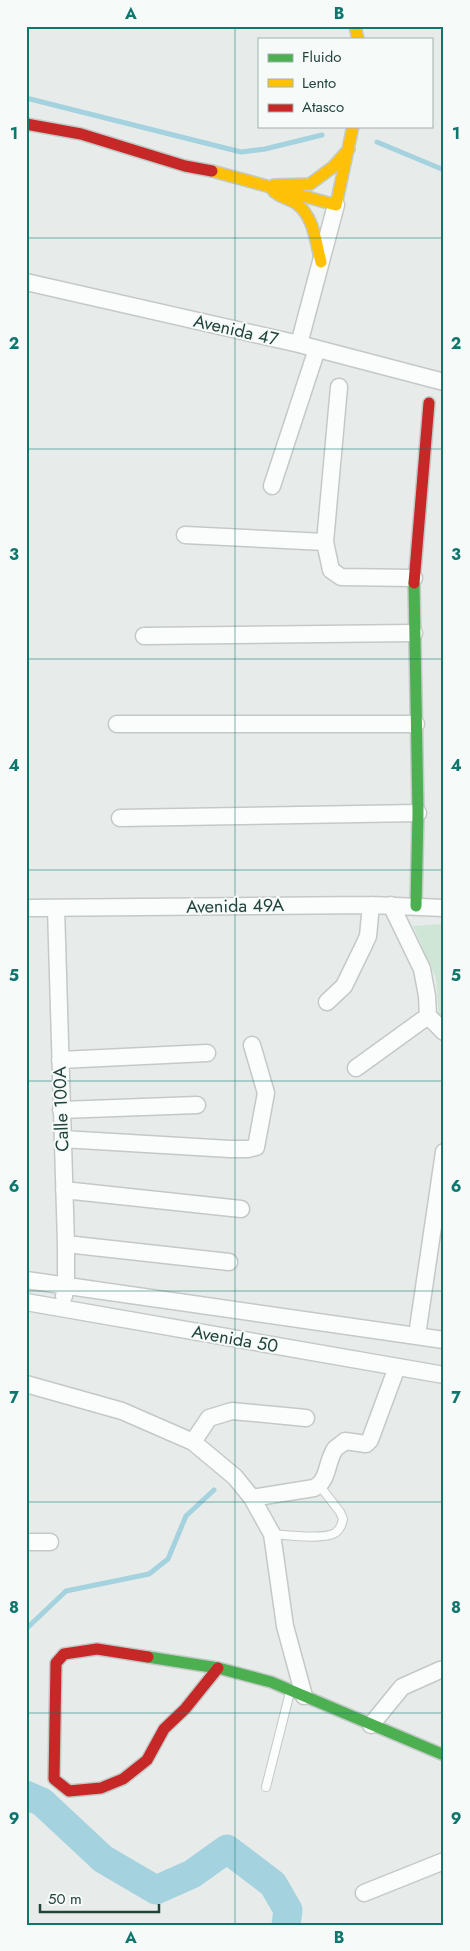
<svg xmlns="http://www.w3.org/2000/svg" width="470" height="1951" font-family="Jost,sans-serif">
  <rect width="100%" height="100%" fill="#e7ecea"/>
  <path fill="#cfe6d7" d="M 444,924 L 444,1021 L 439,1020 L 436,978 L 413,926 Z"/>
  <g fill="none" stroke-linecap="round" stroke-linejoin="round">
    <path stroke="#a4d2de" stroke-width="5" d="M 26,98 L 241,152 L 265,149 L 322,135
      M 377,142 L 444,170
      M 26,1629 L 66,1591 L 149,1574 L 168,1559 L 186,1516 L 214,1490"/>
    <path stroke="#a4d2de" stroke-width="29" d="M 26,1795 L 42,1802 L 103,1859 L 156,1890 L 192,1874 L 227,1849 L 273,1884 L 288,1910 L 286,1925"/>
    <g stroke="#c4c9c7" stroke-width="10">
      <path id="lane" d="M 272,1534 C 286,1535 324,1540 335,1533 C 340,1530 342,1524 343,1519 L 340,1512 L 319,1485
        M 266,1787 L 290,1692"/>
    </g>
    <g stroke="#c4c9c7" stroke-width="19">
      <path id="street" d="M 26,282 L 299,344 L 444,382
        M 299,344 L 336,205
        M 339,387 L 325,542 L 331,570 L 341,577 L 414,578
        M 272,486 L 317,349
        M 185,535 L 325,542
        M 144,636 L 414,633
        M 117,724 L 416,724
        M 120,818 L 418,813
        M 391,905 L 422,969 L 427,996 L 428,1016 L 444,1032
        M 26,908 L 371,905 L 444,908
        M 56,908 L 66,1244 L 66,1287 L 64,1296
        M 327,1002 L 344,986 L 364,945 L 368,936 L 371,905
        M 60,1060 L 207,1053
        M 356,1068 L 428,1016
        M 61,1110 L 197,1105
        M 63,1139 L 230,1149 L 248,1149 L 256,1147 L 266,1093 L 252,1045
        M 64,1190 L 241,1209
        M 66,1244 L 229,1262
        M 26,1280 L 444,1340
        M 26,1302 L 444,1375
        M 417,1335 L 444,1152
        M 26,1384 L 122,1411 L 193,1442 L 235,1477 L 252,1498 L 272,1534 L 285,1626 L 304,1696
        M 193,1442 L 209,1418 L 232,1411 L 306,1418
        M 252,1498 L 314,1488 C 329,1481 326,1462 335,1449 C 338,1446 342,1444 345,1441 L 366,1444 L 370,1440 L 397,1367
        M 26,1542 L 50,1542
        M 371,1725 L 402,1687 L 440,1670 L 444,1669
        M 364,1893 L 444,1861"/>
    </g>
    <g stroke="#c2cac7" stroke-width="14">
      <path id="fast" d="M 414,583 L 418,813 L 416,906
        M 148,1657 L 218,1668 L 271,1682 L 444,1755"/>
    </g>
    <g stroke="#c2cac7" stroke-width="14">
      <path id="slow" d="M 355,26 L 358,39
        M 212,171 L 336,205 L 353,126
        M 321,262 C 316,243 314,217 297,204 C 289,198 278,198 271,188 L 274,185 L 310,184 L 333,167 L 349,149"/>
    </g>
    <g stroke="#c2cac7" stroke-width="14">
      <path id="jam" d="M 26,124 L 81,134 L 185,166 L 212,171
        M 414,583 L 429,403
        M 148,1657 L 97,1649 L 64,1654 L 56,1663 L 54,1779 L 69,1791 L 101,1788 L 123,1779 L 147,1760 L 164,1729 L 185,1709 L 218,1668"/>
    </g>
    <use href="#lane" stroke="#fbfcfc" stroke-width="8"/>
    <use href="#street" stroke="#fbfcfc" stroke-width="16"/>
    <use href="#fast" stroke="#4caf50" stroke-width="11"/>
    <use href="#slow" stroke="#ffc107" stroke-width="11"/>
    <use href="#jam" stroke="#c62828" stroke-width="11"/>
  </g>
  <path fill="none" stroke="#0f766e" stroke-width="1" stroke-opacity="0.55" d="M 235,26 L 235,1925M 26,238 L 444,238M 26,449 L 444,449M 26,659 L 444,659M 26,870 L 444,870M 26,1081 L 444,1081M 26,1291 L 444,1291M 26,1502 L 444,1502M 26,1713 L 444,1713"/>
  <g text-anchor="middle" stroke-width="4" stroke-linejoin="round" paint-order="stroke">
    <g font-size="18" fill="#21433c" stroke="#f6fbf9">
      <text transform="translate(236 330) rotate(13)" y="6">Avenida 47</text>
      <text transform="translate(235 906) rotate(-1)" y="6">Avenida 49A</text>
      <text transform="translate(61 1109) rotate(-92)" y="6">Calle 100A</text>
      <text transform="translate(235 1339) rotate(10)" y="6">Avenida 50</text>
    </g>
  </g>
  <rect width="470" height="1951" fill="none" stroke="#f6fbf9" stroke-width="55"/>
  <rect x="258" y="38" width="175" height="90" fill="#f6fbf9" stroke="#a1b1ad"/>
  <rect x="268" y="54" width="25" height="8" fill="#4caf50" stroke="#a1b1ad"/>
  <text x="302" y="62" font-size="15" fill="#21433c">Fluido</text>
  <rect x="268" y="79" width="25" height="8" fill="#ffc107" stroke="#a1b1ad"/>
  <text x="302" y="88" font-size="15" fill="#21433c">Lento</text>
  <rect x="268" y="104" width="25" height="8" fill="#c62828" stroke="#a1b1ad"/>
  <text x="302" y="112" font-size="15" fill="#21433c">Atasco</text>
  <path d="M40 1904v8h119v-8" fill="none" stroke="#21433c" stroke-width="2.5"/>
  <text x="48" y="1904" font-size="15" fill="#21433c" stroke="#f6fbf9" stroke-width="4" paint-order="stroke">50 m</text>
  <rect x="28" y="28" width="414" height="1896" fill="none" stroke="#0f766e" stroke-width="2"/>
  <g font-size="16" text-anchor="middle" font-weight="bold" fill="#0f766e">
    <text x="131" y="19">A</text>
    <text x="339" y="19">B</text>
    <text x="14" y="139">1</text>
    <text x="456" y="139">1</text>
    <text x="14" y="349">2</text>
    <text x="456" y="349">2</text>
    <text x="14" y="560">3</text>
    <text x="456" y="560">3</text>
    <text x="14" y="771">4</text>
    <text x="456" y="771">4</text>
    <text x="14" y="981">5</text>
    <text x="456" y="981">5</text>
    <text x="14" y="1192">6</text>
    <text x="456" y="1192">6</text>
    <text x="14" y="1403">7</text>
    <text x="456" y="1403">7</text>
    <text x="14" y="1613">8</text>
    <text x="456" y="1613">8</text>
    <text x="14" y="1824">9</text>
    <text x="456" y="1824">9</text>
    <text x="131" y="1943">A</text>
    <text x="339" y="1943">B</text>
  </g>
</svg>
